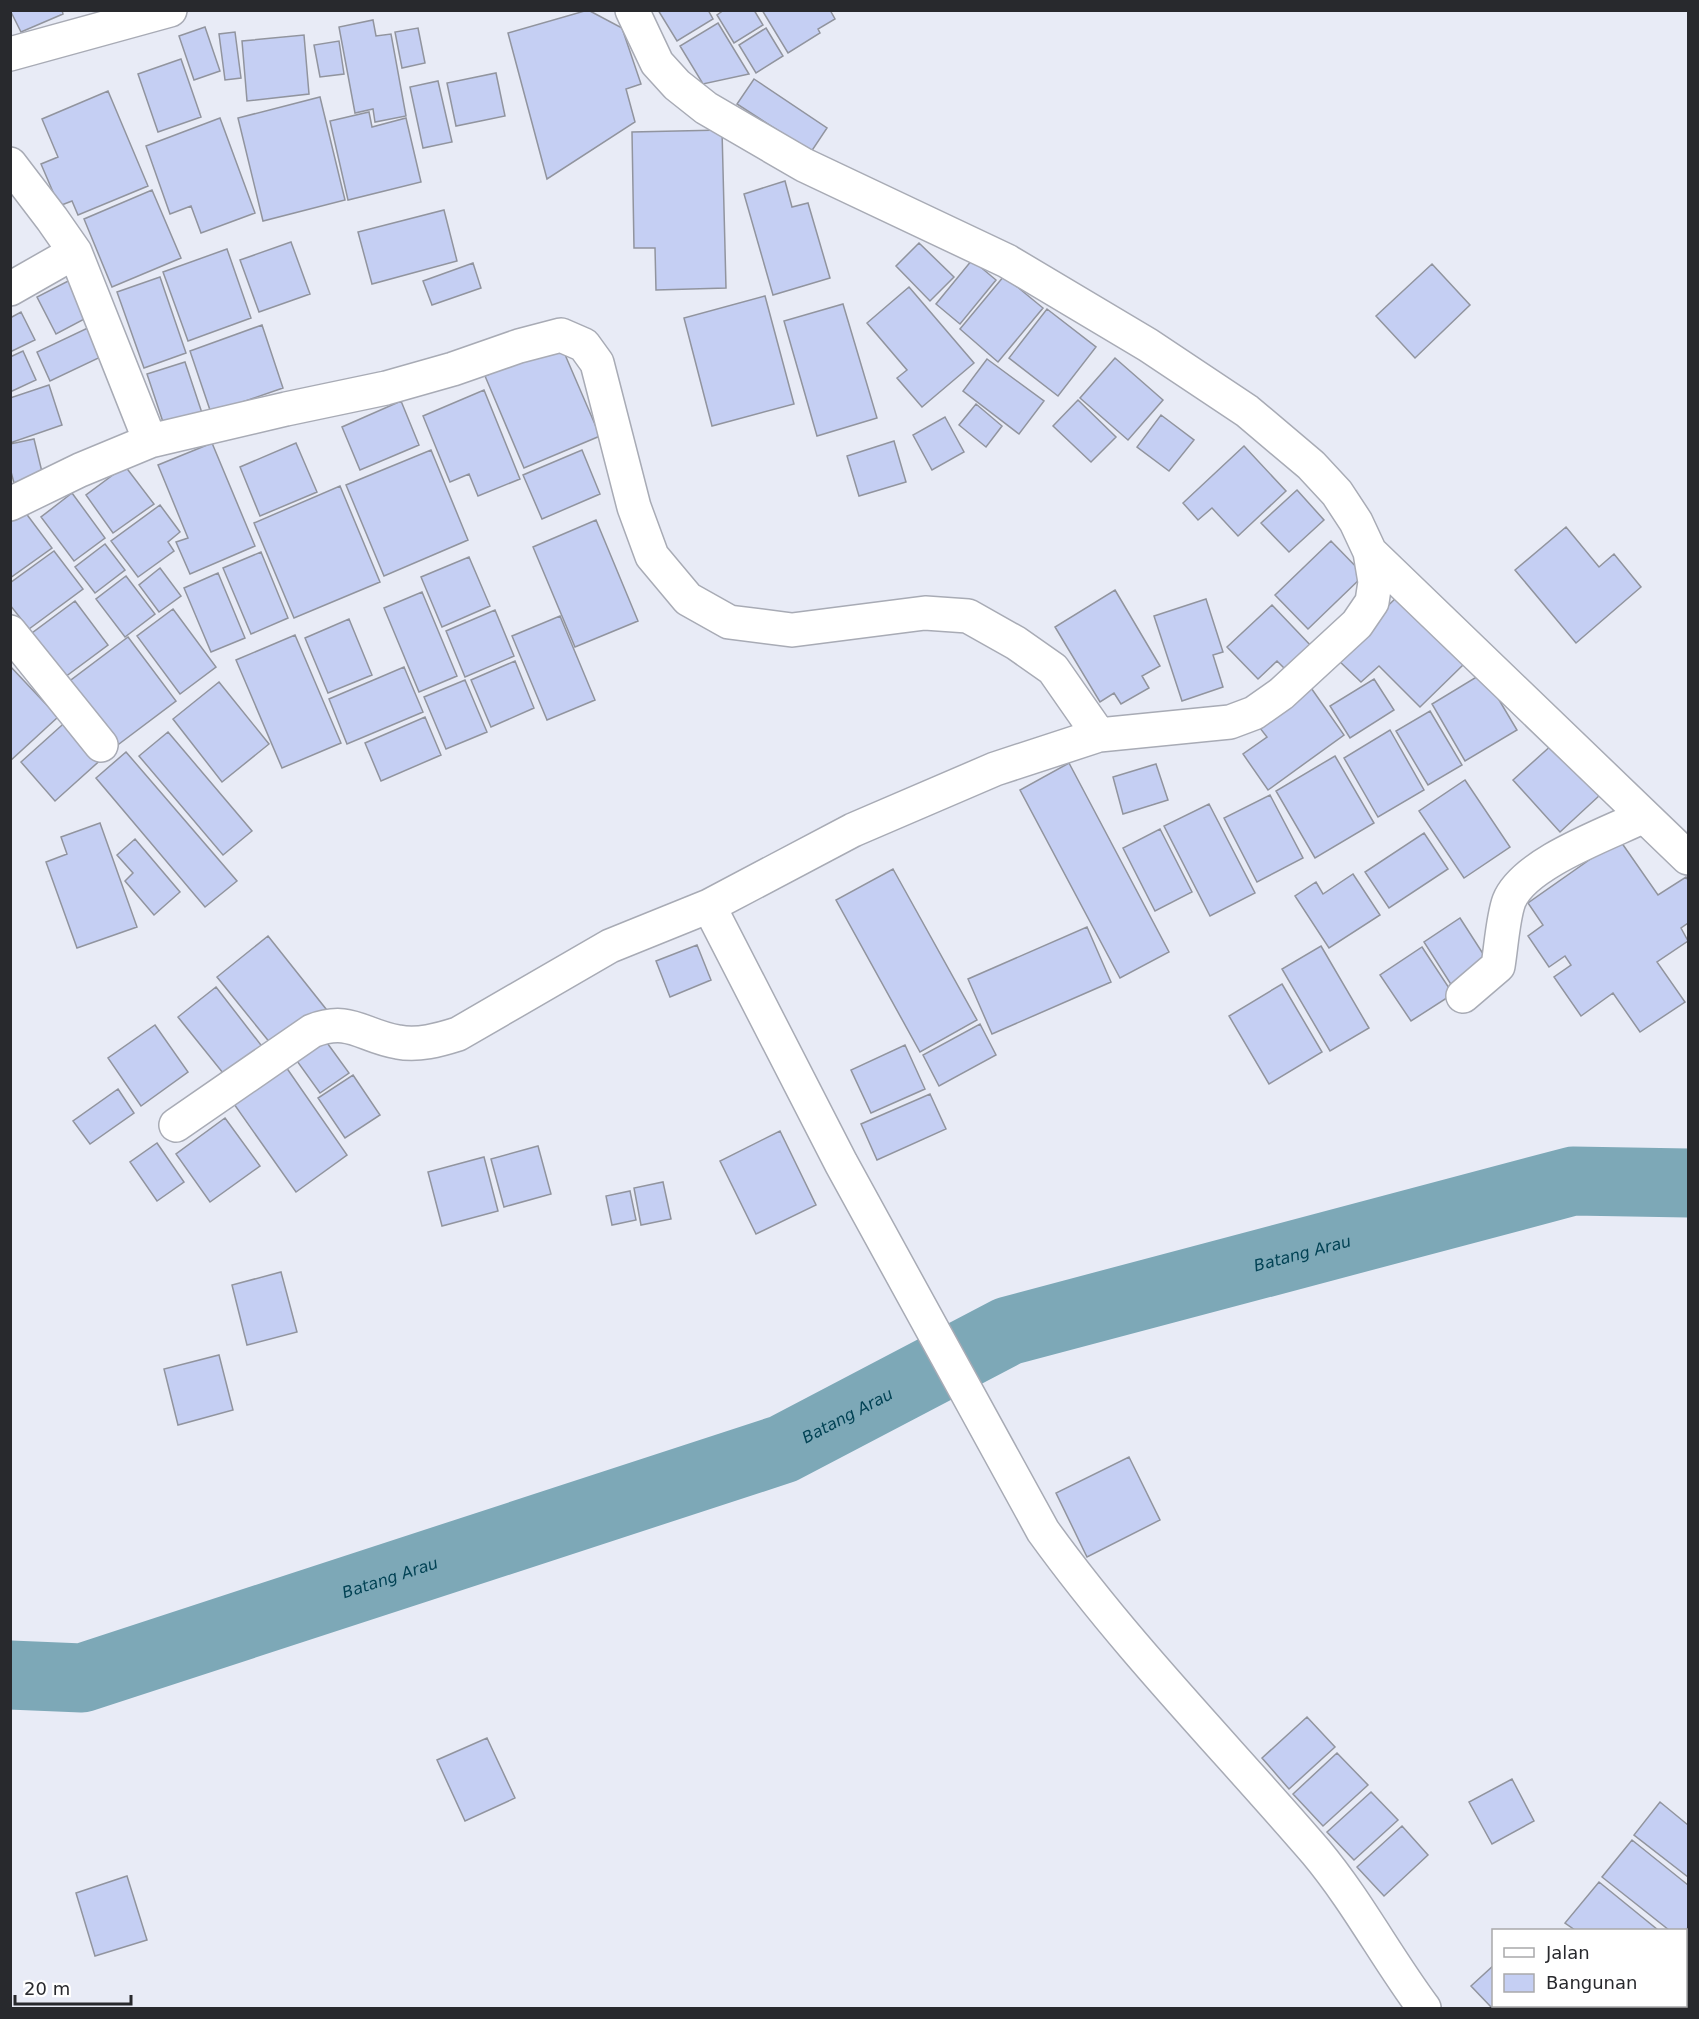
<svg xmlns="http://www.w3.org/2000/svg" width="1699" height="2019" font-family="'DejaVu Sans',sans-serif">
  <rect width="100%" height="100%" fill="#e8ebf6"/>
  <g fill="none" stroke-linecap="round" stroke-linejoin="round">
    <path stroke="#7da8b7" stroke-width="69" id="s1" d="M 10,1675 L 82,1678 L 783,1449 L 1008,1331 L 1573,1181 L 1688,1183"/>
  </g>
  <path fill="#c5cff3" stroke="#91949e" stroke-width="1.5" d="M 10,10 L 62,10 L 63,14 L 21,32 Z
    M 588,10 L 622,28 L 641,84 L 626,89 L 635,122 L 547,179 L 508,33 Z
    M 658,10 L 708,10 L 713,19 L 677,41 Z
    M 724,10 L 754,10 L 763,25 L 734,43 L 717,15 Z
    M 762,10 L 830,10 L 835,19 L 818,29 L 820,33 L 788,53 Z
    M 373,20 L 376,36 L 391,34 L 406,116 L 375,122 L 373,109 L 355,113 L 339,27 Z
    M 718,23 L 749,74 L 703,84 L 680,46 Z
    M 205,27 L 220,71 L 194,80 L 179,36 Z
    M 418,28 L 425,63 L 402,68 L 395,32 Z
    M 766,28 L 783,56 L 756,73 L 739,45 Z
    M 235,32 L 241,78 L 225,80 L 219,34 Z
    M 304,35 L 309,94 L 247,101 L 242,41 Z
    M 339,41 L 344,74 L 320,77 L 314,45 Z
    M 181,59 L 201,117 L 158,132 L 138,74 Z
    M 496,73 L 505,116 L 456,126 L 447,83 Z
    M 754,79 L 827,128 L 811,152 L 737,104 Z
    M 438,81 L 452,142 L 423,148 L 410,87 Z
    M 108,91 L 148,186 L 78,215 L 72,201 L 59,206 L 41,164 L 58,157 L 42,119 Z
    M 320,97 L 345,200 L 263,221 L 238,118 Z
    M 369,112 L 372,127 L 406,118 L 421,182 L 348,200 L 330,121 Z
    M 220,118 L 255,213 L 201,233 L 191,206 L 170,214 L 146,146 Z
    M 722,130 L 726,288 L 656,290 L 655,248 L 634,248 L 632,132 Z
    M 785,181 L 792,207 L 808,203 L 830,278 L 773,295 L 744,194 Z
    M 152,190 L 181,258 L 112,287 L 84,219 Z
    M 444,210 L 457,261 L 372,284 L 358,232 Z
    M 291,242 L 310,294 L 259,312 L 240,260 Z
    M 919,243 L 954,277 L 930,301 L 896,266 Z
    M 227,249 L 251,318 L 188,341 L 163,272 Z
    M 972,260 L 996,280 L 960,324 L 936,304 Z
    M 473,263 L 481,288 L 432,305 L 423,281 Z
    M 1432,264 L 1470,305 L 1415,358 L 1376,316 Z
    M 1004,276 L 1043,308 L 998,362 L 960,329 Z
    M 160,277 L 186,353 L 144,368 L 117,292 Z
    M 74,278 L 92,315 L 56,334 L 37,297 Z
    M 909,287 L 974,363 L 922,407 L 897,378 L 907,370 L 867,323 Z
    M 765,296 L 794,404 L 712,426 L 684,318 Z
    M 843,304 L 877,418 L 817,436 L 784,321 Z
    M 1047,309 L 1096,347 L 1058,396 L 1009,358 Z
    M 21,312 L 35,340 L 10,352 L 10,318 Z
    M 94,325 L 107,354 L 50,381 L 37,352 Z
    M 262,325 L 283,388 L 211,413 L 190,351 Z
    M 560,343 L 600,436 L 524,468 L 485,376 Z
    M 23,351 L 36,380 L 10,392 L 10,357 Z
    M 1115,358 L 1163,400 L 1128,440 L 1080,398 Z
    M 987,359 L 1044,401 L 1019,434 L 963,391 Z
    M 185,362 L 202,413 L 164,425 L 147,374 Z
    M 49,385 L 62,425 L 10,443 L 10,398 Z
    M 484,390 L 520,479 L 478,496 L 469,474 L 450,482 L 423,416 Z
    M 1078,400 L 1116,437 L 1091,462 L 1053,426 Z
    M 401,401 L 419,445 L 360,470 L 342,427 Z
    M 976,404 L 1002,426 L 986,447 L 959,425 Z
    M 1161,415 L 1194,440 L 1169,471 L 1137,447 Z
    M 945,417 L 964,452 L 932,470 L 913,435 Z
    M 34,439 L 43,476 L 14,483 L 10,468 L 10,444 Z
    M 894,441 L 906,482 L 859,496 L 847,456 Z
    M 212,443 L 255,546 L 190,574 L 176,542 L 188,538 L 158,465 Z
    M 296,443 L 317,492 L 260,516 L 240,467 Z
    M 1244,446 L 1286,491 L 1238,536 L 1212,508 L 1198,520 L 1183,503 Z
    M 431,450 L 468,540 L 384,576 L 346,485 Z
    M 582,450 L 600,494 L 542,519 L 523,475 Z
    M 125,466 L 154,504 L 113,533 L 86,495 Z
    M 340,486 L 380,582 L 294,618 L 254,523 Z
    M 1297,490 L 1324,520 L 1289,552 L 1261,523 Z
    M 72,493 L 105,538 L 74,561 L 41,517 Z
    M 160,505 L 180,532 L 168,542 L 174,551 L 138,577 L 111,541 Z
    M 25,512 L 52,548 L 10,578 L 10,522 Z
    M 596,520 L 638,621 L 575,647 L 533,547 Z
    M 1566,527 L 1599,567 L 1614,554 L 1641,587 L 1576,643 L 1515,570 Z
    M 1331,541 L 1364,575 L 1308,629 L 1275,595 Z
    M 105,544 L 125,570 L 95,593 L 75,567 Z
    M 54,551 L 83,589 L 29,629 L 10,605 L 10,583 Z
    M 261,552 L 288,618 L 251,634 L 223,568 Z
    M 469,557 L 490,606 L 442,627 L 421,577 Z
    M 160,568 L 181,596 L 159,612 L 139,585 Z
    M 218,573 L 245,638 L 211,652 L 184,588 Z
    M 126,576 L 155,614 L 125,637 L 96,599 Z
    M 1115,590 L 1160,666 L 1142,676 L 1149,688 L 1121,704 L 1114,693 L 1100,702 L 1055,627 Z
    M 422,592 L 457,676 L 419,692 L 384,608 Z
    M 1398,596 L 1464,664 L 1420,707 L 1379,666 L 1361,682 L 1335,657 Z
    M 1206,599 L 1223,652 L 1213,655 L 1223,687 L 1182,701 L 1154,616 Z
    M 75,601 L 108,645 L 61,680 L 28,636 Z
    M 1272,605 L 1313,648 L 1288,672 L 1277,661 L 1258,679 L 1227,647 Z
    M 173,609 L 216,667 L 180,694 L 137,636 Z
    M 495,610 L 514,656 L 465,677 L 446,631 Z
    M 560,616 L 595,700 L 547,720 L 512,636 Z
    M 349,619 L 372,675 L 328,693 L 305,638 Z
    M 295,635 L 341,743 L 282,768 L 236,660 Z
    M 128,637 L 176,701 L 115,747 L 67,683 Z
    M 515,661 L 534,708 L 491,727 L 471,680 Z
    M 10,666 L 58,717 L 10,761 Z
    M 404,667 L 423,712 L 347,744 L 329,699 Z
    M 1483,673 L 1517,730 L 1465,761 L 1432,704 Z
    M 1374,679 L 1394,710 L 1350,738 L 1330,706 Z
    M 465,680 L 487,732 L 446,749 L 424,697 Z
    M 219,682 L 269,744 L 222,782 L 173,719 Z
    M 1309,685 L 1344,735 L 1268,790 L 1243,754 L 1267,737 L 1256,723 Z
    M 1430,711 L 1462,765 L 1428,785 L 1396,731 Z
    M 71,717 L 105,756 L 55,801 L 21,762 Z
    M 425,717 L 441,755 L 381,781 L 365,743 Z
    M 1390,730 L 1424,790 L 1378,817 L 1344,758 Z
    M 168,732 L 252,831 L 223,855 L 139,756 Z
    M 1554,743 L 1600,795 L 1560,832 L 1513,780 Z
    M 126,752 L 237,881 L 205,907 L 96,778 Z
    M 1335,756 L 1374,823 L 1315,858 L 1276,791 Z
    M 1069,763 L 1169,952 L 1120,978 L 1020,790 Z
    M 1156,764 L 1168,800 L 1123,814 L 1113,777 Z
    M 1465,780 L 1510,847 L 1464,878 L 1419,811 Z
    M 1270,795 L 1303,858 L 1257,882 L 1224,818 Z
    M 1209,804 L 1255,893 L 1210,916 L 1164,826 Z
    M 100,823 L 137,927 L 77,948 L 46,862 L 67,854 L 61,837 Z
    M 1160,829 L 1192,892 L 1155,911 L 1123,848 Z
    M 1424,833 L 1448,869 L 1389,908 L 1365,872 Z
    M 135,839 L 180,892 L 154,915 L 125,881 L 133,873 L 117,855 Z
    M 1619,839 L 1658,895 L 1686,877 L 1688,880 L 1688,923 L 1681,928 L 1688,941 L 1657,962 L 1685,1002 L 1640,1032 L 1613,993 L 1581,1016 L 1554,977 L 1571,965 L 1565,956 L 1549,967 L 1528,936 L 1543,925 L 1528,903 Z
    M 893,869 L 977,1020 L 920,1052 L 836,900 Z
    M 1353,874 L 1380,915 L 1329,948 L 1295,896 L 1316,882 L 1323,894 Z
    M 1460,918 L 1489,963 L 1452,986 L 1424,942 Z
    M 1087,927 L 1111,982 L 992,1034 L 968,979 Z
    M 268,936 L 326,1009 L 275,1049 L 217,977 Z
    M 697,945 L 711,980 L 670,997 L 656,961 Z
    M 1321,946 L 1369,1028 L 1330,1051 L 1282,969 Z
    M 1422,947 L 1453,994 L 1411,1021 L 1380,975 Z
    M 1282,984 L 1322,1052 L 1269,1084 L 1229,1016 Z
    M 216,987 L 264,1049 L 227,1078 L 178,1017 Z
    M 980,1024 L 996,1055 L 939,1086 L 923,1055 Z
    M 155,1025 L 188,1072 L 141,1106 L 108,1058 Z
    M 325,1040 L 349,1073 L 320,1093 L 297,1061 Z
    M 905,1045 L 925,1089 L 871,1113 L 851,1070 Z
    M 286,1067 L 347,1155 L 296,1192 L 234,1104 Z
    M 353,1075 L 380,1115 L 345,1138 L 318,1098 Z
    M 118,1089 L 134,1113 L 90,1144 L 73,1121 Z
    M 930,1094 L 946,1129 L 877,1160 L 861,1124 Z
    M 225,1118 L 260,1166 L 210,1202 L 176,1154 Z
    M 780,1131 L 816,1205 L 756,1234 L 720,1161 Z
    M 157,1143 L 184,1182 L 157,1201 L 130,1162 Z
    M 538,1146 L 551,1194 L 504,1207 L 491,1159 Z
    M 484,1157 L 498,1211 L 442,1226 L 428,1172 Z
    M 663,1182 L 671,1219 L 641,1225 L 634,1188 Z
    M 630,1191 L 636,1220 L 612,1225 L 606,1196 Z
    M 281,1272 L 297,1332 L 247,1345 L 232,1285 Z
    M 219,1355 L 233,1410 L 178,1425 L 164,1369 Z
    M 1129,1457 L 1160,1520 L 1087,1557 L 1056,1493 Z
    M 1307,1717 L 1335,1747 L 1289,1789 L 1262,1758 Z
    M 487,1738 L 515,1798 L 465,1821 L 437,1760 Z
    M 1337,1753 L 1368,1785 L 1323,1826 L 1293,1794 Z
    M 1512,1779 L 1534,1821 L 1492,1844 L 1469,1802 Z
    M 1371,1792 L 1398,1820 L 1354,1860 L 1327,1832 Z
    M 1660,1802 L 1688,1825 L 1688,1877 L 1634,1835 Z
    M 1402,1826 L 1428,1855 L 1384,1896 L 1357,1867 Z
    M 1632,1840 L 1688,1885 L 1688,1927 L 1686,1931 L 1669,1930 L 1602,1877 Z
    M 127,1876 L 147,1940 L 95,1956 L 76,1893 Z
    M 1599,1882 L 1658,1930 L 1575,1930 L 1565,1923 Z
    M 1494,1965 L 1494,2006 L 1582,2006 L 1585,2008 L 1492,2008 L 1471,1986 Z"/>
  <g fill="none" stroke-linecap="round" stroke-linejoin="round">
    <g stroke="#a8abb5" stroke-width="36">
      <path id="minor" d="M 632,10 L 657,63 L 677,85 L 706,108 L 804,165 L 1007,261 L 1148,345 L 1247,411 L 1311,465 L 1337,493 L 1356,522 L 1370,552 L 1375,582 L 1372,602 L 1357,624 L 1281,694 L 1254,713 L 1230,722 L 1099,735 L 995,769 L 853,830 L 709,906 L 841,1163 L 1043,1531 C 1126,1646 1223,1744 1316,1852 C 1357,1901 1386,1957 1424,2008
        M 10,54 L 170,10
        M 10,164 L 52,219 L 75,252 L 150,441
        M 10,289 L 75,252
        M 10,504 L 80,470 L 150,441 L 286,409 L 386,388 L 453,369 L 519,346 L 561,335 L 584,345 L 597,363 L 634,507 L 652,556 L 688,599 L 729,622 L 792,630 L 925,613 L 968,616 L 1016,643 L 1053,669 L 1099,735
        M 1370,552 L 1688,858
        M 10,632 L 101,745
        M 1463,996 L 1498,966 C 1501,948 1503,917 1509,901 C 1524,863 1607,834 1644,816
        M 176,1125 L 312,1031 C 350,1016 362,1036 398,1042 C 418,1046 439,1040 458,1034 L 610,946 L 709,906
        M 1686,1962 L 1688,1959
        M 1639,2008 L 1642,2006"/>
    </g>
    <use href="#minor" stroke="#fff" stroke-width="33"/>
  </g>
  <g text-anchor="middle" stroke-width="4.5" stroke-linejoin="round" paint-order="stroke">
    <g font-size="16" font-style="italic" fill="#024254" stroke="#fff">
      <text dy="6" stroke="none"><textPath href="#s1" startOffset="1368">Batang Arau</textPath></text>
      <text dy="6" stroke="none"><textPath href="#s1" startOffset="882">Batang Arau</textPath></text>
      <text dy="6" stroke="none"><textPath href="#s1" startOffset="396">Batang Arau</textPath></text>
    </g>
  </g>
  <rect width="1699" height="2019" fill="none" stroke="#28292d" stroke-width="24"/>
  <rect x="1492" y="1929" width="195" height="78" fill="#ffffff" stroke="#a9a9ab" stroke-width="1.5"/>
  <rect x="1504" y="1948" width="30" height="9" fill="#ffffff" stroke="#a9a9ab" stroke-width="1.5"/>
  <text x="1546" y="1959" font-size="18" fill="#28292d">Jalan</text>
  <rect x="1504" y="1974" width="30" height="18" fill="#c5cff3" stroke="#a9a9ab" stroke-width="1.5"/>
  <text x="1546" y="1989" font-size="18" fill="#28292d">Bangunan</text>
  <path d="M15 1995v9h116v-9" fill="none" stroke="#28292d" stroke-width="3"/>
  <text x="24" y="1995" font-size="18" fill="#28292d" stroke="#ffffff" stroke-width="4.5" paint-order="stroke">20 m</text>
</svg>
